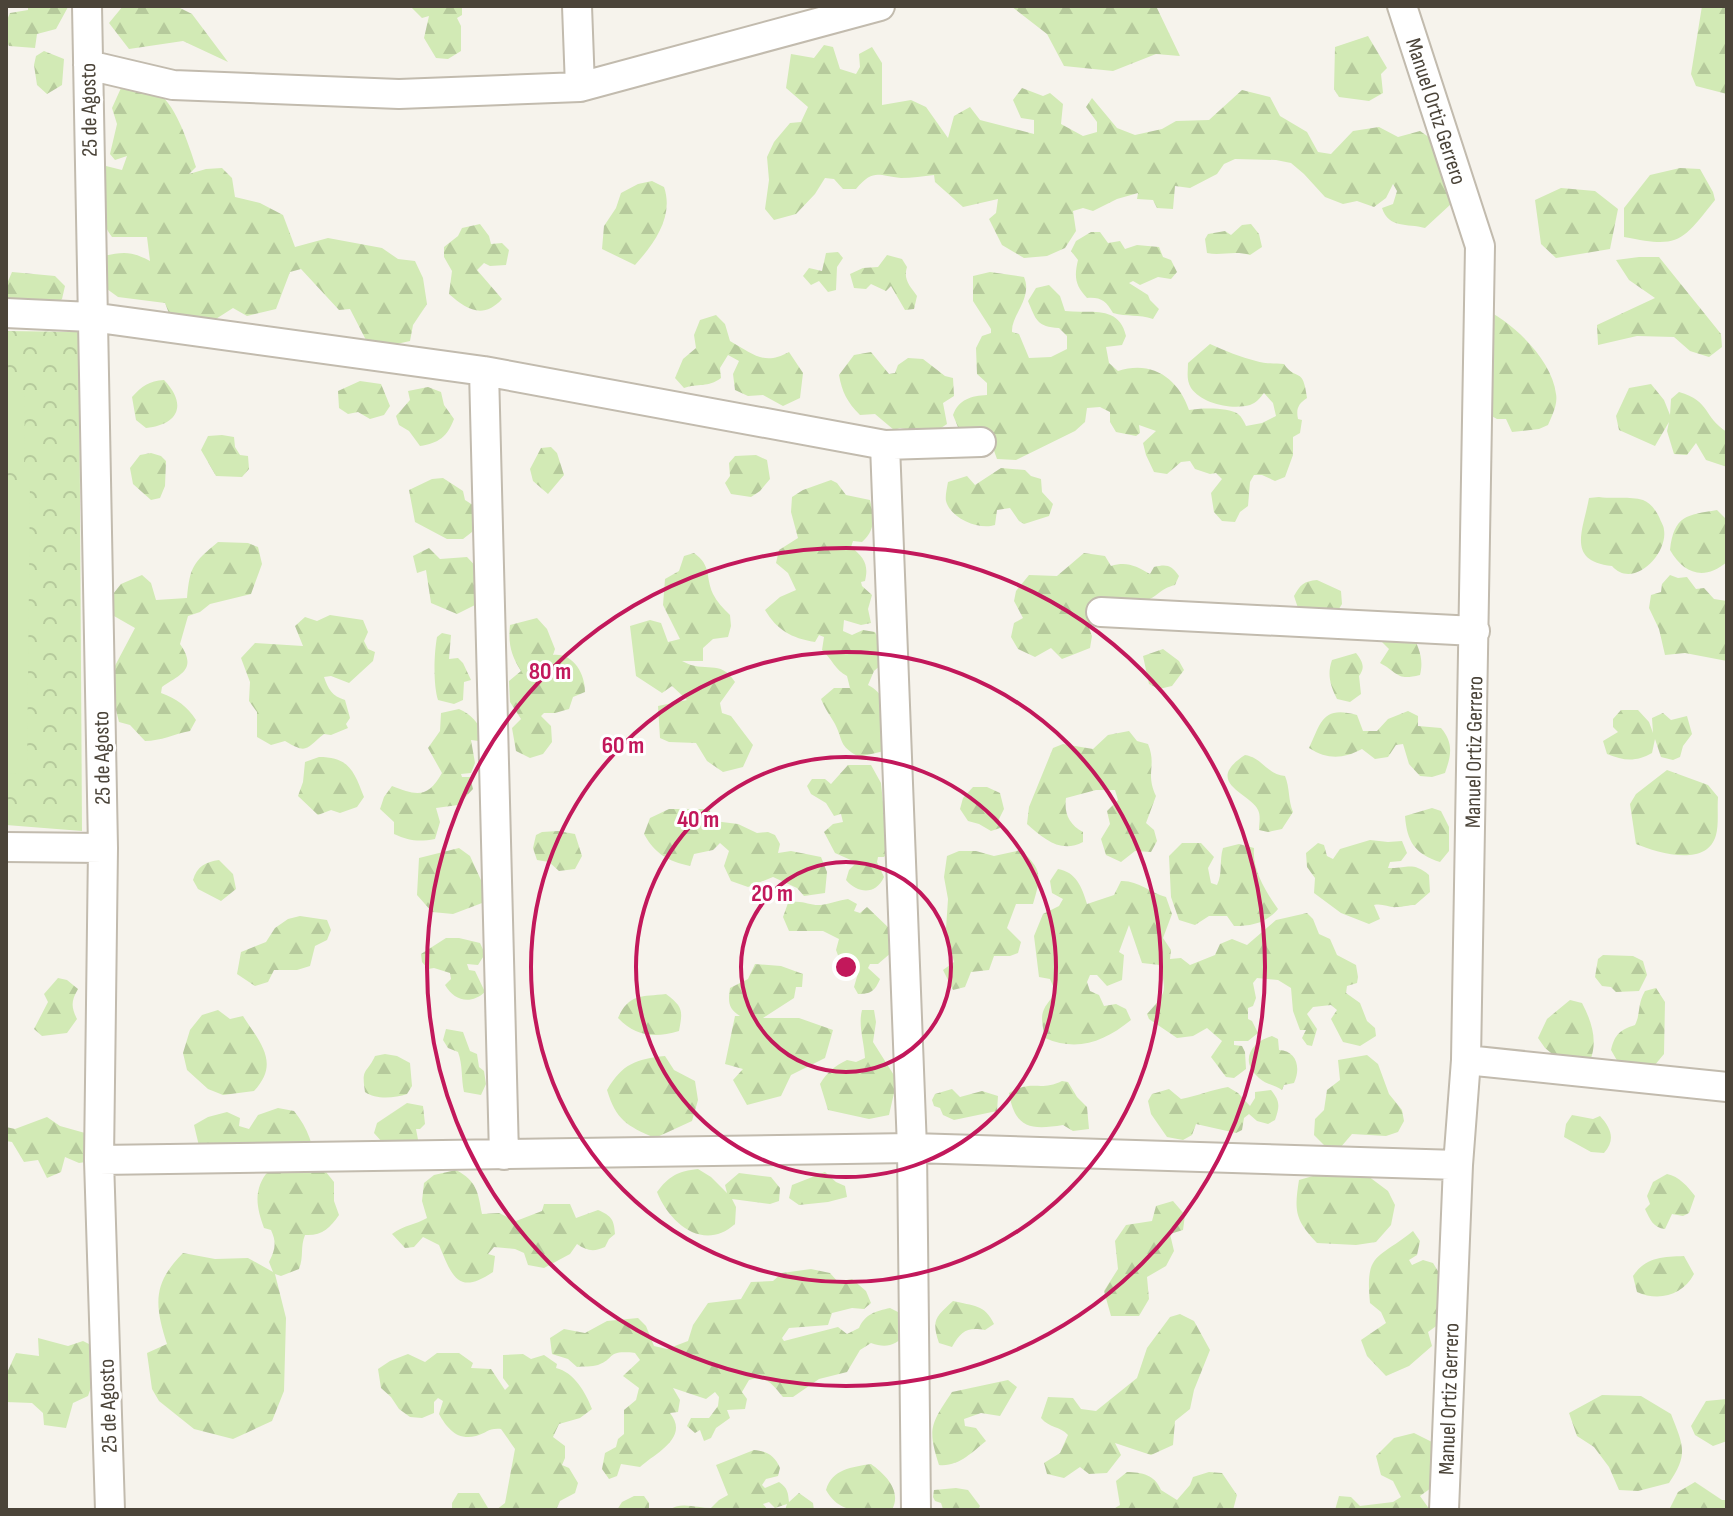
<svg xmlns="http://www.w3.org/2000/svg" width="1733" height="1516" font-family="'Sofia Sans Condensed',sans-serif">
  <defs>
    <pattern id="forest-firs" width="22" height="20" patternUnits="userSpaceOnUse" patternTransform="scale(2)"><rect width="22" height="20" fill="#d2eab5"/><path d="M5 1l3.5 6h-7zM16 11l3.5 6h-7z" fill="#b6ca9c"/></pattern>
    <pattern id="park-crowns" width="20" height="18" patternUnits="userSpaceOnUse" patternTransform="scale(2)"><rect width="20" height="18" fill="#d2eab5"/><path d="M2 6a3 3 0 1 1 6 0M12 15a3 3 0 1 1 6 0" fill="none" stroke="#b6ca9c"/></pattern>
  </defs>
  <rect width="100%" height="100%" fill="#f6f3ec"/>
  <path fill="url(#forest-firs)" d="M 28,6 L 68,7 L 56,29 L 37,34 L 35,48 L 9,46 C 4,36 5,23 10,13 L 28,10 Z
    M 123,6 L 176,6 L 192,14 L 228,62 L 183,41 L 129,49 L 109,23 Z
    M 410,6 L 462,6 L 462,15 L 457,18 L 461,26 L 461,51 L 448,59 L 436,58 L 424,38 L 429,16 L 422,18 Z
    M 1011,6 L 1156,6 L 1180,56 L 1156,54 L 1113,71 L 1064,66 L 1047,34 Z
    M 1702,6 L 1727,6 L 1727,94 L 1696,86 L 1691,74 Z
    M 1368,36 L 1387,68 L 1381,74 L 1383,93 L 1369,101 L 1339,97 L 1334,89 L 1335,47 Z
    M 824,45 L 833,47 L 840,69 L 856,74 L 860,67 L 859,54 L 872,47 L 882,63 L 882,105 L 911,100 L 926,107 L 948,138 L 954,116 L 970,107 L 980,120 L 1034,134 L 1034,120 L 1021,118 L 1013,100 L 1022,88 L 1043,96 L 1050,93 L 1063,104 L 1061,124 L 1083,136 L 1097,132 L 1097,122 L 1086,107 L 1092,98 L 1117,128 L 1135,135 L 1162,129 L 1176,121 L 1209,120 L 1242,90 L 1270,97 L 1280,116 L 1307,132 L 1318,152 L 1331,154 L 1353,131 L 1379,127 L 1398,137 L 1420,131 L 1446,149 L 1471,200 L 1451,204 L 1425,228 C 1407,223 1389,229 1382,208 L 1393,204 L 1397,191 L 1393,184 L 1386,198 L 1374,207 L 1357,201 L 1343,204 L 1325,197 L 1304,174 L 1291,163 L 1276,160 L 1235,159 L 1224,164 L 1217,174 L 1190,188 L 1175,186 L 1173,209 L 1157,208 L 1153,200 L 1137,199 L 1138,193 L 1117,199 L 1093,211 L 1083,208 L 1073,211 L 1076,231 L 1065,248 L 1047,256 L 1024,258 L 1002,245 L 989,219 L 996,213 L 998,199 L 963,207 L 935,182 L 934,175 C 923,176 912,178 901,178 C 878,176 874,168 856,189 L 843,189 L 834,179 L 825,178 L 815,194 L 796,214 L 774,220 L 765,209 L 769,180 L 767,157 L 774,142 L 790,123 L 801,122 L 808,107 L 786,88 L 791,54 L 814,58 Z
    M 44,51 L 64,59 L 62,85 L 47,94 L 37,85 L 34,65 L 36,56 Z
    M 121,88 C 130,88 145,86 153,90 C 175,99 189,146 196,167 L 189,174 L 206,169 L 222,168 L 232,178 L 235,197 L 260,203 L 283,215 L 295,247 L 328,238 L 382,248 L 398,259 L 415,261 L 423,278 L 427,304 L 413,325 L 410,341 L 388,346 L 368,344 L 350,309 L 339,310 L 301,269 L 290,272 L 276,309 L 247,316 L 233,308 L 208,324 L 170,316 L 165,303 L 118,297 L 107,289 L 102,268 L 104,256 C 125,251 133,252 150,261 L 147,237 L 112,237 C 96,216 96,190 106,166 L 122,170 L 127,156 L 115,160 L 110,154 L 117,124 L 112,108 Z
    M 1680,168 L 1700,169 L 1713,192 L 1715,200 C 1681,243 1679,248 1624,237 L 1624,208 L 1650,175 Z
    M 652,181 L 664,187 C 674,216 655,243 635,265 L 602,249 L 604,226 L 616,208 L 621,193 L 638,184 Z
    M 1561,188 L 1595,191 L 1618,209 L 1610,249 L 1556,258 L 1541,244 L 1535,200 Z
    M 480,224 L 489,236 L 491,244 L 502,243 L 509,250 L 506,265 L 490,266 L 484,263 L 477,270 L 502,299 C 483,320 466,309 449,294 L 452,271 L 444,257 L 444,247 L 458,236 L 462,228 Z
    M 1251,224 L 1259,234 L 1262,247 L 1250,255 C 1234,250 1222,256 1207,253 L 1205,239 L 1208,234 L 1225,231 L 1231,235 L 1242,225 Z
    M 1091,232 L 1100,232 L 1108,243 L 1120,241 L 1125,249 L 1137,245 L 1159,247 L 1163,257 L 1171,260 L 1177,272 L 1171,279 L 1158,277 L 1140,285 L 1133,281 L 1129,283 L 1148,295 L 1150,300 L 1159,309 L 1153,319 C 1139,314 1127,317 1113,313 C 1106,301 1101,297 1087,298 C 1075,285 1074,277 1078,260 L 1071,251 L 1076,241 Z
    M 838,252 L 843,258 L 837,267 L 836,290 L 828,292 L 819,281 L 811,285 L 803,276 L 809,268 L 822,271 L 826,253 Z
    M 887,255 L 902,259 L 907,267 C 903,280 910,286 917,296 L 914,309 L 905,310 L 891,286 L 886,291 L 871,284 L 866,289 L 854,288 L 850,274 L 863,268 L 878,267 Z
    M 1639,257 L 1659,257 L 1721,334 L 1722,347 L 1709,357 L 1690,351 L 1674,337 L 1637,336 L 1598,345 L 1597,325 L 1655,298 L 1629,280 L 1616,260 Z
    M 12,272 L 55,276 L 65,286 L 62,299 L 39,322 L 6,313 L 6,286 Z
    M 990,272 L 1024,277 C 1033,298 1011,315 1012,332 L 1019,334 L 1029,358 L 1051,357 L 1067,349 L 1067,336 L 1059,328 C 1037,327 1036,320 1028,301 L 1036,288 L 1049,285 L 1060,296 L 1065,311 C 1090,314 1119,304 1126,336 L 1122,345 L 1106,347 L 1109,363 L 1118,371 C 1152,360 1178,378 1189,410 C 1200,408 1229,407 1238,414 C 1242,417 1244,422 1246,426 L 1262,423 L 1276,416 L 1273,403 L 1264,393 C 1260,398 1256,403 1250,405 C 1232,410 1202,404 1191,388 C 1186,380 1188,371 1188,363 L 1210,344 C 1225,351 1241,357 1256,361 C 1264,364 1275,363 1284,364 C 1296,382 1303,365 1307,398 C 1298,404 1296,409 1298,419 L 1302,420 L 1300,433 L 1293,437 L 1293,455 L 1285,477 L 1275,481 L 1262,475 L 1254,475 L 1250,482 L 1248,506 L 1240,512 L 1235,522 L 1222,521 L 1214,512 L 1211,493 L 1222,479 L 1216,473 L 1210,474 L 1195,469 L 1190,461 L 1181,462 L 1167,474 L 1154,472 L 1146,455 L 1143,443 L 1156,431 L 1139,425 L 1140,433 L 1136,436 L 1116,432 L 1110,422 L 1110,412 L 1100,407 L 1087,408 L 1085,422 L 1075,431 L 1016,460 L 997,459 L 988,434 L 960,432 L 953,415 C 959,399 971,396 987,395 L 987,383 L 977,374 L 976,348 L 982,336 L 991,333 L 991,329 L 973,301 L 973,276 Z
    M 1480,307 C 1511,320 1552,359 1556,394 C 1558,404 1552,416 1548,425 L 1539,429 L 1512,432 L 1506,419 L 1497,419 L 1486,413 Z
    M 716,315 L 725,324 L 730,341 C 753,354 764,366 789,352 L 803,373 L 800,398 L 783,406 L 763,395 L 748,396 L 735,390 L 733,374 L 739,361 L 728,355 L 720,368 L 721,378 C 708,388 698,383 684,388 L 675,378 L 683,359 L 696,348 L 694,335 L 700,320 Z
    M 871,352 L 889,374 L 895,373 L 898,365 L 908,358 L 923,359 L 945,376 L 953,378 L 954,396 L 943,403 L 947,424 L 932,434 L 900,428 L 894,430 L 875,414 L 860,415 C 847,402 842,392 839,375 L 854,355 Z
    M 164,380 C 188,405 178,425 146,428 L 136,420 L 132,397 C 142,386 149,381 164,380 Z
    M 360,381 L 381,384 L 390,406 L 384,415 L 370,419 L 358,412 L 348,414 L 339,408 L 338,391 Z
    M 1651,384 L 1664,400 L 1670,415 L 1671,399 L 1679,392 C 1711,401 1703,417 1727,432 L 1727,467 L 1706,460 L 1696,443 L 1687,455 L 1674,454 L 1667,431 L 1669,422 L 1655,446 L 1619,430 L 1616,416 L 1629,388 Z
    M 428,387 L 441,392 L 444,405 L 454,419 C 447,437 439,443 420,446 L 409,431 L 399,425 L 396,416 L 410,400 L 408,391 Z
    M 222,435 L 234,437 L 235,447 L 240,455 L 248,456 L 249,469 L 242,477 L 216,476 L 201,450 L 208,436 Z
    M 551,447 L 557,453 L 564,475 L 548,494 L 533,481 L 530,469 L 541,448 Z
    M 151,453 L 161,456 L 166,461 L 165,486 L 160,498 L 151,500 L 133,484 L 130,468 L 140,455 Z
    M 756,455 L 767,460 L 770,479 L 760,491 L 751,497 L 731,494 L 725,483 L 730,476 L 729,463 L 735,456 Z
    M 1001,468 L 1025,470 L 1031,476 L 1041,479 L 1042,492 L 1053,504 L 1049,516 L 1024,524 L 1019,521 L 1010,508 L 997,510 L 995,525 C 979,530 951,519 946,501 C 945,496 947,488 948,482 L 967,476 L 975,485 Z
    M 443,478 L 463,491 L 465,500 L 476,507 L 479,518 L 472,532 L 463,539 L 447,539 L 415,522 L 409,490 L 432,479 Z
    M 831,480 L 837,483 L 846,495 L 870,500 C 874,517 876,530 862,542 L 853,541 L 851,547 C 864,557 869,565 865,581 L 861,582 L 862,586 L 872,595 L 868,609 L 871,623 L 861,625 L 844,620 L 843,631 L 852,635 L 863,630 L 875,632 L 882,645 L 882,664 L 874,671 L 868,685 C 894,698 885,726 884,751 L 859,757 C 838,745 844,742 835,724 C 830,715 825,709 821,699 L 834,688 L 850,688 L 847,676 C 835,670 832,659 822,650 L 824,637 L 819,635 L 815,642 C 791,638 777,630 765,610 L 780,597 L 796,590 L 788,573 L 776,563 L 779,550 L 798,538 L 791,512 L 792,497 L 803,490 Z
    M 1599,497 C 1613,499 1630,496 1643,500 C 1651,503 1657,512 1660,519 C 1661,522 1664,526 1664,530 C 1668,554 1633,590 1612,566 C 1566,561 1583,531 1589,498 Z
    M 1717,510 L 1727,520 L 1727,562 C 1704,581 1684,574 1670,550 C 1674,515 1687,515 1717,510 Z
    M 218,542 L 248,543 L 258,547 L 262,564 L 251,594 L 210,604 L 200,612 L 188,616 L 180,644 C 198,670 180,674 162,687 L 161,693 C 177,699 187,706 196,720 L 190,731 C 174,734 161,741 145,741 L 130,725 L 119,722 L 108,679 L 135,628 L 114,616 L 109,599 L 121,584 L 142,575 L 151,583 L 156,600 L 187,598 C 190,566 193,563 218,542 Z
    M 429,548 L 440,559 L 467,557 L 483,574 L 483,601 L 457,614 L 431,603 L 426,570 L 417,573 L 413,556 Z
    M 694,553 C 712,566 705,576 713,594 C 717,602 723,608 730,615 L 731,626 L 728,637 L 713,639 L 703,648 L 703,661 L 682,661 C 705,674 720,658 735,682 L 720,703 L 722,713 L 731,716 L 753,745 L 743,767 L 723,772 L 707,761 L 696,743 L 669,742 L 660,738 L 658,706 L 687,700 L 672,686 L 662,693 L 636,676 L 630,626 L 650,620 L 661,623 L 668,642 L 680,639 L 663,605 L 665,579 L 679,571 L 684,556 Z
    M 1084,553 L 1105,556 L 1111,566 C 1127,561 1136,566 1150,574 L 1154,567 C 1167,564 1171,565 1179,576 L 1175,585 C 1159,589 1159,596 1147,600 C 1137,603 1131,598 1122,598 C 1108,598 1094,617 1089,628 L 1092,636 L 1090,648 L 1062,659 L 1051,648 L 1035,657 L 1018,649 L 1011,637 L 1014,623 L 1023,618 L 1014,601 L 1016,591 L 1029,575 L 1057,576 Z
    M 1670,575 L 1678,578 L 1687,577 L 1696,589 L 1704,588 L 1714,599 L 1727,601 L 1727,661 L 1685,653 L 1665,655 L 1659,629 L 1649,608 L 1651,595 L 1661,592 L 1662,584 Z
    M 1317,580 L 1341,591 L 1342,604 L 1337,612 L 1298,608 L 1294,596 C 1300,585 1304,581 1317,580 Z
    M 330,615 L 363,620 L 368,632 L 364,641 L 368,649 L 375,652 L 373,661 L 349,683 L 331,676 L 324,677 C 328,689 332,696 345,700 L 350,718 L 346,724 L 348,728 L 331,735 L 324,734 C 306,748 308,755 285,741 L 271,745 L 257,737 L 257,712 L 249,701 L 250,682 L 241,658 L 255,643 L 303,646 L 295,626 L 305,617 L 317,621 Z
    M 537,618 L 547,629 L 555,649 L 553,655 C 573,653 585,673 585,692 L 573,697 L 569,709 L 555,713 L 544,713 L 541,716 L 551,726 L 552,742 L 543,754 L 530,758 L 516,751 L 512,728 L 521,719 L 510,702 L 509,681 L 521,671 C 511,655 508,644 510,625 Z
    M 442,633 L 451,635 L 449,659 L 458,658 L 463,663 L 471,680 L 464,682 L 463,700 L 454,704 L 438,700 C 433,684 434,654 437,637 Z
    M 1411,633 C 1419,647 1424,659 1420,675 C 1396,681 1399,673 1380,663 L 1389,649 L 1379,639 Z
    M 1163,649 L 1179,661 L 1184,670 L 1172,686 L 1159,689 L 1149,684 L 1143,656 Z
    M 1356,653 C 1362,661 1366,667 1359,676 L 1361,694 L 1350,702 L 1337,699 C 1330,685 1327,674 1332,660 Z
    M 459,709 C 472,715 478,722 483,735 L 479,741 L 471,740 L 475,763 L 471,773 L 461,774 L 462,777 L 470,777 L 473,789 L 458,805 L 436,808 L 440,822 L 435,839 C 419,842 409,841 394,834 L 394,822 L 380,809 L 384,797 L 392,786 C 417,796 428,798 442,773 L 428,748 L 440,731 L 441,713 Z
    M 1621,710 L 1638,710 L 1649,722 L 1653,733 L 1652,718 L 1663,713 L 1671,720 L 1687,716 L 1692,734 L 1683,746 L 1680,757 L 1673,760 L 1661,757 L 1655,739 L 1652,753 C 1636,762 1624,761 1607,754 L 1603,741 L 1618,732 L 1613,727 L 1613,719 Z
    M 1408,711 L 1418,716 L 1418,726 L 1441,728 C 1454,743 1451,756 1445,773 L 1432,777 L 1420,776 L 1409,764 L 1403,744 L 1396,745 L 1388,757 L 1375,759 L 1362,749 C 1343,759 1328,760 1309,748 C 1321,723 1322,705 1357,715 L 1363,731 L 1377,731 L 1388,719 Z
    M 1129,731 L 1137,741 L 1148,744 C 1157,766 1145,773 1156,796 L 1146,823 L 1154,830 L 1157,841 L 1151,852 L 1135,851 L 1121,862 L 1106,855 L 1101,839 L 1110,824 L 1107,811 L 1118,800 L 1115,790 L 1096,790 L 1066,798 C 1064,814 1069,824 1083,832 L 1083,842 C 1061,854 1044,839 1027,824 L 1029,807 L 1053,748 L 1063,744 L 1093,749 L 1108,735 Z
    M 1245,755 C 1263,758 1266,774 1285,776 C 1290,788 1288,800 1293,812 L 1282,829 L 1268,832 L 1259,830 C 1259,824 1261,816 1258,810 C 1251,793 1202,783 1245,755 Z
    M 319,757 C 349,757 354,771 364,797 L 357,807 L 340,813 L 331,810 L 318,815 L 298,796 L 303,782 L 305,762 Z
    M 848,765 L 871,765 L 881,783 L 888,851 L 884,857 L 878,857 L 877,862 L 884,877 C 876,895 858,894 846,880 L 849,870 L 855,864 L 853,861 L 835,853 L 824,832 L 833,824 L 843,822 L 841,814 L 834,816 L 826,803 L 811,794 L 807,786 L 812,779 L 825,779 L 831,784 Z
    M 1667,770 L 1708,785 L 1718,797 C 1717,809 1719,824 1716,835 C 1707,868 1658,853 1636,844 L 1630,804 L 1636,794 Z
    M 973,787 L 987,787 L 1000,793 L 1004,809 L 999,819 L 1000,828 L 991,831 L 979,824 L 968,821 L 960,809 L 963,798 Z
    M 1432,808 L 1441,811 L 1449,827 L 1449,851 L 1440,862 C 1415,854 1407,842 1405,816 Z
    M 669,809 L 709,809 L 714,821 L 738,824 L 757,833 L 768,832 L 775,835 L 780,844 L 778,853 L 791,851 L 821,857 L 827,872 L 825,893 L 804,896 L 797,888 L 773,877 L 748,887 L 731,881 L 724,866 L 729,851 L 720,843 L 713,850 L 694,854 L 690,866 C 668,861 655,854 644,834 L 650,818 Z
    M 558,831 L 575,834 L 582,856 L 575,869 L 559,871 L 549,862 L 537,860 L 533,848 L 536,835 L 542,832 Z
    M 1370,840 L 1388,842 L 1402,841 L 1407,853 L 1401,861 L 1390,862 L 1388,868 C 1407,869 1412,861 1429,875 L 1430,892 L 1415,905 C 1408,905 1404,907 1397,907 C 1389,908 1383,903 1374,905 L 1380,919 L 1369,924 L 1341,913 L 1314,893 L 1315,878 L 1307,867 L 1306,853 L 1318,843 L 1324,845 L 1327,856 L 1333,859 L 1340,849 Z
    M 1182,843 L 1201,843 L 1214,857 L 1208,868 L 1211,883 L 1217,885 C 1223,873 1219,861 1223,848 L 1239,844 L 1254,848 C 1252,870 1266,892 1278,909 C 1266,923 1252,926 1234,926 L 1227,916 L 1209,916 L 1195,925 L 1179,920 L 1171,897 L 1169,856 Z
    M 459,848 L 470,856 L 490,900 L 453,914 L 432,912 L 417,895 L 419,858 Z
    M 1021,850 C 1043,871 1041,876 1033,904 L 1016,904 L 1007,928 L 1021,942 L 1018,953 L 1010,956 L 994,956 L 989,970 L 971,972 L 965,987 L 953,990 L 943,970 L 954,962 L 946,929 L 948,899 L 944,877 L 947,856 L 959,851 L 976,851 L 994,856 Z
    M 219,860 L 233,874 L 236,889 L 221,901 L 198,889 L 193,880 C 197,866 206,862 219,860 Z
    M 1058,869 C 1076,872 1082,887 1087,904 L 1114,895 L 1121,881 C 1137,880 1151,893 1166,897 L 1172,914 L 1163,938 L 1171,950 L 1170,959 L 1181,958 L 1190,965 L 1215,955 L 1220,944 L 1232,939 L 1247,945 L 1276,920 L 1307,913 L 1313,919 L 1319,934 L 1330,939 L 1337,955 L 1356,965 L 1358,977 L 1357,983 L 1347,986 L 1346,993 L 1360,1003 L 1367,1021 L 1375,1028 L 1376,1036 L 1360,1046 L 1343,1042 L 1331,1019 L 1337,1010 L 1331,1005 L 1313,1007 L 1307,1014 L 1317,1029 L 1312,1046 L 1307,1045 L 1302,1038 L 1306,1030 L 1300,1030 L 1293,1011 L 1291,988 L 1278,980 L 1257,978 L 1253,983 L 1256,998 L 1253,1006 L 1248,1008 L 1248,1019 L 1252,1021 L 1258,1033 L 1248,1041 L 1234,1041 L 1234,1045 L 1242,1046 L 1245,1052 L 1246,1069 L 1234,1078 L 1226,1077 L 1211,1057 L 1222,1041 L 1207,1028 L 1193,1036 L 1177,1038 L 1149,1019 L 1147,1014 C 1166,993 1167,993 1160,965 L 1142,963 L 1129,925 L 1119,952 L 1124,955 L 1122,980 L 1107,986 L 1097,975 L 1090,975 L 1087,982 L 1090,991 L 1099,995 L 1104,1006 L 1116,1004 L 1126,1009 L 1131,1020 C 1104,1042 1077,1052 1045,1038 C 1040,1014 1040,1011 1056,993 L 1050,979 L 1039,977 L 1034,936 L 1043,914 L 1059,906 L 1063,899 L 1052,893 L 1050,881 Z
    M 848,899 L 857,904 L 854,911 L 860,913 L 867,907 L 891,930 L 892,952 L 878,964 L 870,964 L 868,968 L 880,979 C 875,991 871,994 858,994 L 854,987 L 858,973 L 855,964 L 839,958 L 836,950 L 839,939 L 823,931 L 789,931 L 783,917 L 788,903 C 802,899 809,906 821,905 C 830,904 839,900 848,899 Z
    M 300,916 L 327,920 L 331,930 L 327,940 L 315,946 L 310,966 L 297,970 L 274,970 L 268,982 L 255,986 L 237,974 L 241,952 L 266,942 L 275,928 L 288,919 Z
    M 446,938 L 459,938 L 480,943 L 485,954 L 478,965 L 467,964 L 469,970 L 475,971 L 485,992 C 471,1005 454,1001 445,985 L 451,979 L 450,973 L 434,968 L 428,969 L 422,962 L 421,954 Z
    M 1603,955 L 1633,956 L 1643,961 L 1647,975 L 1639,991 L 1616,992 L 1611,987 L 1602,986 L 1595,977 L 1598,959 Z
    M 755,964 L 781,966 L 803,974 L 802,987 L 796,987 L 794,998 L 763,1018 L 799,1018 L 833,1030 L 825,1058 L 791,1075 L 781,1096 L 747,1105 L 733,1080 L 743,1069 L 725,1064 L 735,1016 L 740,1016 C 728,1008 728,1002 730,988 L 748,979 Z
    M 58,978 L 67,980 L 78,989 C 71,1001 71,1007 77,1019 L 67,1033 L 42,1036 L 34,1029 L 48,1002 L 44,994 Z
    M 1656,988 L 1665,1002 L 1664,1054 L 1654,1066 L 1623,1071 L 1611,1050 C 1615,1034 1620,1030 1635,1025 C 1641,1013 1637,1005 1645,991 Z
    M 666,994 C 683,1007 683,1010 679,1031 C 655,1038 636,1037 618,1018 C 629,993 642,997 666,994 Z
    M 1570,1000 L 1582,1003 C 1592,1022 1598,1041 1590,1061 L 1562,1062 L 1545,1048 L 1538,1038 L 1547,1019 Z
    M 218,1010 L 230,1019 L 243,1016 C 261,1044 280,1063 254,1091 L 223,1095 L 208,1089 L 187,1070 L 183,1053 L 190,1030 L 202,1015 Z
    M 862,1010 L 874,1010 L 876,1022 L 873,1042 L 897,1080 L 889,1115 L 869,1119 L 828,1110 L 820,1084 C 827,1072 835,1066 847,1060 L 856,1062 L 865,1058 C 864,1041 858,1025 862,1010 Z
    M 446,1029 L 463,1032 L 470,1051 L 477,1054 L 479,1067 L 484,1071 L 486,1084 L 481,1095 L 464,1092 C 461,1079 463,1065 458,1052 L 448,1048 L 443,1040 Z
    M 1272,1036 L 1278,1039 L 1279,1050 C 1297,1051 1301,1068 1294,1083 L 1284,1085 L 1282,1090 C 1275,1085 1265,1084 1259,1078 C 1239,1061 1251,1042 1272,1036 Z
    M 385,1054 L 397,1056 L 410,1063 L 412,1086 L 407,1094 C 395,1098 376,1100 365,1092 C 361,1067 367,1074 375,1056 Z
    M 1367,1055 L 1378,1064 L 1389,1094 L 1402,1110 L 1404,1121 L 1398,1132 L 1386,1136 L 1352,1134 L 1340,1148 L 1325,1146 L 1314,1135 L 1315,1119 L 1324,1110 L 1327,1090 L 1340,1080 L 1338,1060 Z
    M 665,1056 L 674,1070 L 695,1081 L 698,1100 L 692,1121 L 655,1138 C 627,1126 616,1120 607,1090 C 622,1064 636,1059 665,1056 Z
    M 1062,1081 L 1068,1082 L 1077,1097 L 1087,1107 L 1089,1129 L 1073,1131 L 1063,1125 C 1031,1130 1015,1129 1009,1093 C 1033,1079 1040,1092 1062,1081 Z
    M 1228,1087 L 1238,1093 L 1250,1106 L 1255,1098 L 1255,1092 L 1271,1090 C 1280,1101 1280,1106 1275,1120 L 1268,1124 L 1257,1121 L 1249,1114 L 1244,1118 L 1242,1130 L 1236,1133 L 1196,1124 L 1192,1135 L 1183,1140 L 1167,1137 L 1151,1114 L 1148,1101 L 1152,1094 L 1169,1089 L 1181,1099 C 1197,1096 1211,1090 1228,1087 Z
    M 952,1089 L 960,1097 L 982,1091 L 998,1096 L 997,1111 L 954,1120 L 943,1115 L 940,1108 L 934,1106 L 932,1100 L 935,1094 Z
    M 407,1103 L 423,1106 L 425,1124 L 420,1129 L 416,1129 L 419,1145 L 391,1152 L 374,1133 L 377,1123 Z
    M 278,1108 L 294,1111 C 308,1128 314,1146 316,1168 L 326,1172 L 334,1182 L 334,1201 L 339,1215 C 330,1228 322,1236 305,1235 C 300,1247 304,1257 299,1269 L 281,1276 L 275,1274 L 286,1318 L 284,1391 L 272,1421 L 233,1439 L 194,1429 L 159,1401 L 152,1389 L 147,1353 L 167,1344 C 154,1304 153,1283 183,1253 L 215,1259 L 248,1258 L 273,1272 L 269,1262 C 275,1250 277,1243 271,1230 L 264,1228 C 256,1206 253,1189 269,1170 L 199,1146 L 194,1125 L 208,1117 L 227,1112 L 240,1118 L 239,1126 L 249,1129 L 258,1115 Z
    M 1572,1115 L 1593,1119 L 1600,1116 C 1611,1128 1616,1140 1604,1153 L 1591,1152 L 1564,1137 L 1566,1124 Z
    M 47,1117 L 60,1126 L 85,1133 L 92,1145 L 92,1161 L 79,1163 L 65,1157 L 61,1172 L 47,1178 L 38,1160 L 24,1162 L 12,1142 L 6,1141 L 6,1127 L 15,1129 Z
    M 698,1169 L 711,1177 L 727,1193 L 725,1185 L 739,1173 L 771,1177 L 780,1188 L 779,1201 L 770,1204 L 732,1199 L 736,1207 L 735,1224 C 704,1252 670,1224 657,1192 C 669,1176 678,1171 698,1169 Z
    M 456,1170 C 477,1181 478,1192 482,1214 L 499,1213 L 516,1221 L 542,1211 L 544,1204 L 570,1204 L 576,1218 L 598,1210 C 612,1216 614,1220 615,1234 L 609,1239 L 605,1247 C 594,1252 587,1251 577,1244 L 570,1254 L 544,1268 L 528,1265 L 524,1253 L 515,1249 L 494,1247 L 488,1254 L 495,1256 L 493,1272 C 458,1296 452,1276 439,1245 L 423,1237 L 414,1247 L 405,1248 L 392,1234 C 404,1225 415,1225 427,1218 L 422,1201 L 424,1183 L 434,1175 Z
    M 825,1172 L 836,1182 L 845,1186 L 847,1197 L 828,1202 L 799,1205 L 789,1198 L 792,1185 Z
    M 1327,1172 L 1364,1173 L 1388,1191 L 1395,1205 L 1391,1225 L 1376,1242 L 1356,1245 L 1317,1243 C 1295,1220 1294,1211 1299,1180 Z
    M 1667,1174 C 1679,1176 1688,1187 1695,1196 L 1689,1213 L 1683,1216 L 1672,1214 L 1665,1229 C 1653,1228 1650,1219 1645,1209 L 1650,1204 L 1647,1196 L 1653,1182 Z
    M 1173,1201 L 1185,1215 L 1183,1230 L 1170,1234 L 1174,1251 L 1166,1266 L 1147,1277 L 1149,1299 L 1139,1316 L 1111,1316 L 1104,1291 L 1118,1269 L 1115,1241 L 1126,1225 L 1152,1221 L 1156,1206 Z
    M 1413,1231 L 1420,1241 L 1417,1255 L 1409,1260 L 1412,1265 L 1423,1260 L 1433,1263 L 1444,1281 L 1439,1324 L 1428,1332 L 1432,1346 L 1409,1366 L 1386,1376 L 1367,1356 L 1361,1340 L 1386,1323 L 1381,1312 L 1370,1303 C 1365,1252 1377,1260 1413,1231 Z
    M 1684,1256 L 1694,1274 C 1683,1295 1659,1302 1637,1292 L 1633,1276 C 1646,1257 1662,1257 1684,1256 Z
    M 811,1269 L 830,1273 L 838,1282 L 852,1279 L 866,1291 L 871,1303 L 864,1309 L 852,1308 L 832,1313 L 828,1325 L 789,1328 L 782,1338 L 784,1341 L 838,1327 L 847,1334 L 859,1328 C 865,1314 876,1311 890,1308 L 900,1313 L 907,1334 C 895,1345 887,1349 871,1343 L 860,1350 L 847,1372 L 819,1379 L 793,1397 L 783,1397 C 772,1384 767,1375 749,1380 L 742,1392 L 747,1399 L 745,1409 L 727,1410 L 730,1418 L 716,1428 L 711,1438 L 704,1441 L 700,1430 L 695,1433 L 687,1426 L 691,1418 L 709,1418 L 718,1406 L 719,1397 L 715,1392 L 706,1399 L 673,1388 L 680,1400 L 678,1412 L 670,1413 C 690,1438 655,1453 640,1467 L 621,1464 L 617,1476 L 609,1479 L 602,1469 L 605,1453 L 616,1447 L 618,1439 L 624,1434 L 624,1410 L 636,1400 L 639,1388 L 623,1376 L 640,1360 L 635,1353 C 605,1350 617,1358 598,1365 C 592,1367 583,1366 577,1367 L 568,1359 L 552,1354 L 550,1338 L 564,1329 L 585,1333 L 607,1321 L 638,1318 L 646,1326 L 654,1346 L 667,1349 L 688,1341 L 693,1325 L 708,1303 L 741,1299 L 751,1282 L 773,1281 L 782,1273 Z
    M 953,1301 C 973,1306 985,1304 994,1324 L 985,1330 C 967,1327 961,1331 952,1347 L 939,1343 C 931,1319 936,1317 953,1301 Z
    M 1180,1314 L 1194,1321 L 1210,1350 L 1194,1390 L 1190,1409 L 1175,1421 L 1173,1445 L 1151,1455 L 1115,1443 L 1121,1455 L 1107,1473 L 1089,1474 L 1080,1467 L 1064,1478 L 1047,1474 L 1044,1463 L 1060,1453 L 1068,1435 C 1060,1426 1049,1428 1041,1418 L 1048,1397 L 1073,1398 L 1081,1409 L 1096,1411 L 1137,1378 L 1147,1348 L 1170,1317 Z
    M 38,1338 L 68,1346 L 83,1341 L 91,1345 L 96,1373 L 88,1396 L 73,1403 L 66,1428 L 44,1425 L 43,1413 L 32,1403 L 6,1402 L 6,1375 L 16,1353 L 39,1356 Z
    M 437,1353 L 459,1353 L 473,1363 L 471,1368 L 491,1369 L 505,1390 L 509,1386 L 503,1378 L 503,1355 L 523,1354 L 531,1359 L 544,1355 L 557,1364 L 556,1368 C 574,1372 586,1393 592,1409 L 580,1418 L 559,1424 L 553,1437 L 565,1446 L 565,1458 L 562,1465 L 569,1468 L 578,1483 L 575,1493 L 560,1501 L 556,1510 L 446,1510 L 452,1509 L 452,1503 L 458,1493 L 479,1493 L 488,1508 L 496,1510 L 505,1503 L 515,1449 L 501,1429 C 487,1428 488,1433 476,1436 C 457,1441 447,1428 439,1414 L 443,1401 L 438,1398 L 434,1402 L 434,1413 L 422,1418 L 410,1417 L 399,1409 L 391,1397 L 381,1388 L 378,1369 L 390,1361 L 408,1354 L 425,1362 Z
    M 1008,1380 L 1017,1387 L 1000,1416 L 981,1413 L 964,1419 L 965,1426 L 976,1428 L 986,1441 C 972,1452 959,1467 939,1465 C 927,1428 931,1424 952,1392 Z
    M 1602,1395 L 1641,1396 L 1671,1414 C 1683,1445 1689,1454 1669,1483 L 1638,1491 L 1619,1490 L 1609,1467 L 1594,1447 L 1577,1436 L 1569,1413 Z
    M 1727,1399 L 1727,1441 L 1713,1446 L 1695,1435 L 1691,1426 L 1706,1401 Z
    M 1414,1433 L 1432,1442 L 1437,1457 L 1430,1470 L 1435,1480 L 1431,1488 L 1420,1496 L 1430,1510 L 1335,1510 L 1339,1496 L 1351,1497 L 1360,1506 L 1393,1502 L 1401,1497 L 1393,1481 L 1381,1475 L 1376,1456 L 1394,1438 Z
    M 754,1450 C 767,1451 775,1456 780,1468 L 778,1476 L 766,1479 L 762,1485 L 765,1488 L 779,1482 C 788,1488 788,1493 789,1502 L 799,1493 L 813,1503 L 814,1510 L 785,1510 L 787,1504 L 775,1508 L 769,1502 L 763,1504 L 768,1510 L 669,1510 C 680,1501 698,1508 711,1508 L 719,1500 L 728,1495 L 716,1465 Z
    M 871,1464 C 886,1475 902,1491 892,1510 C 862,1510 841,1516 826,1490 C 832,1469 852,1467 871,1464 Z
    M 1127,1472 C 1142,1472 1155,1475 1161,1490 L 1177,1500 L 1190,1485 L 1193,1477 L 1209,1472 L 1222,1473 L 1237,1495 L 1233,1510 L 1112,1510 L 1120,1505 L 1116,1481 Z
    M 1695,1482 L 1722,1500 L 1727,1500 L 1727,1510 L 1669,1510 L 1678,1492 Z
    M 956,1488 L 968,1490 L 980,1506 L 978,1510 L 937,1510 L 943,1509 L 941,1503 L 935,1501 L 933,1497 L 934,1490 Z
    M 634,1496 L 644,1496 L 649,1503 L 649,1510 L 617,1510 L 622,1502 Z"/>
  <path fill="url(#park-crowns)" d="M 6,331 L 79,332 L 82,831 L 6,825 Z"/>
  <path fill="#d2eab5" d="M 6,392 L 25,393 L 24,468 L 6,468 Z
    M 6,482 L 30,482 L 27,774 L 6,773 Z"/>
  <g fill="none" stroke-linecap="round" stroke-linejoin="round">
    <g stroke="#c2bbae" stroke-width="32">
      <path id="minor" d="M 87,6 L 103,848 L 99,1160 L 110,1510
        M 577,6 L 580,87
        M 1402,6 L 1480,246 L 1466,1060 L 1458,1165 L 1444,1510
        M 88,65 L 173,85 L 399,94 L 580,87 L 880,6
        M 6,313 L 91,317 L 484,371 L 885,445 L 981,442
        M 484,371 L 504,1155
        M 885,445 L 912,1148 L 916,1510
        M 1101,612 L 1475,631
        M 6,847 L 103,848
        M 1466,1060 L 1727,1087
        M 99,1160 L 912,1148 L 1458,1165"/>
    </g>
    <use href="#minor" stroke="#fff" stroke-width="28"/>
  </g>
  <g fill="none" stroke="#c2185b" stroke-width="4">
    <circle cx="846" cy="967" r="105"/>
    <circle cx="846" cy="967" r="210"/>
    <circle cx="846" cy="967" r="315"/>
    <circle cx="846" cy="967" r="419"/>
  </g>
  <g text-anchor="middle" stroke-width="6" stroke-linejoin="round" paint-order="stroke">
    <g font-size="22" fill="#4b4439" stroke="#fff">
      <text transform="translate(88 110) rotate(-91)" y="8">25 de Agosto</text>
      <text transform="translate(1437 111) rotate(72)" y="8">Manuel Ortiz Gerrero</text>
      <text transform="translate(1473 752) rotate(-89)" y="8">Manuel Ortiz Gerrero</text>
      <text transform="translate(101 758) rotate(-91)" y="8">25 de Agosto</text>
      <text transform="translate(1448 1399) rotate(-88)" y="8">Manuel Ortiz Gerrero</text>
      <text transform="translate(107 1406) rotate(-92)" y="8">25 de Agosto</text>
    </g>
  </g>
  <circle cx="846" cy="967" r="12" fill="#c2185b" stroke="#fff" stroke-width="4"/>
  <g font-size="24" text-anchor="middle" font-weight="bold" fill="#c2185b" stroke="#fff" stroke-width="6" stroke-linejoin="round" paint-order="stroke">
    <text x="550" y="679">80 m</text>
    <text x="623" y="753">60 m</text>
    <text x="698" y="827">40 m</text>
    <text x="772" y="901">20 m</text>
  </g>
  <rect width="1733" height="1516" fill="none" stroke="#4b4439" stroke-width="16"/>
</svg>
